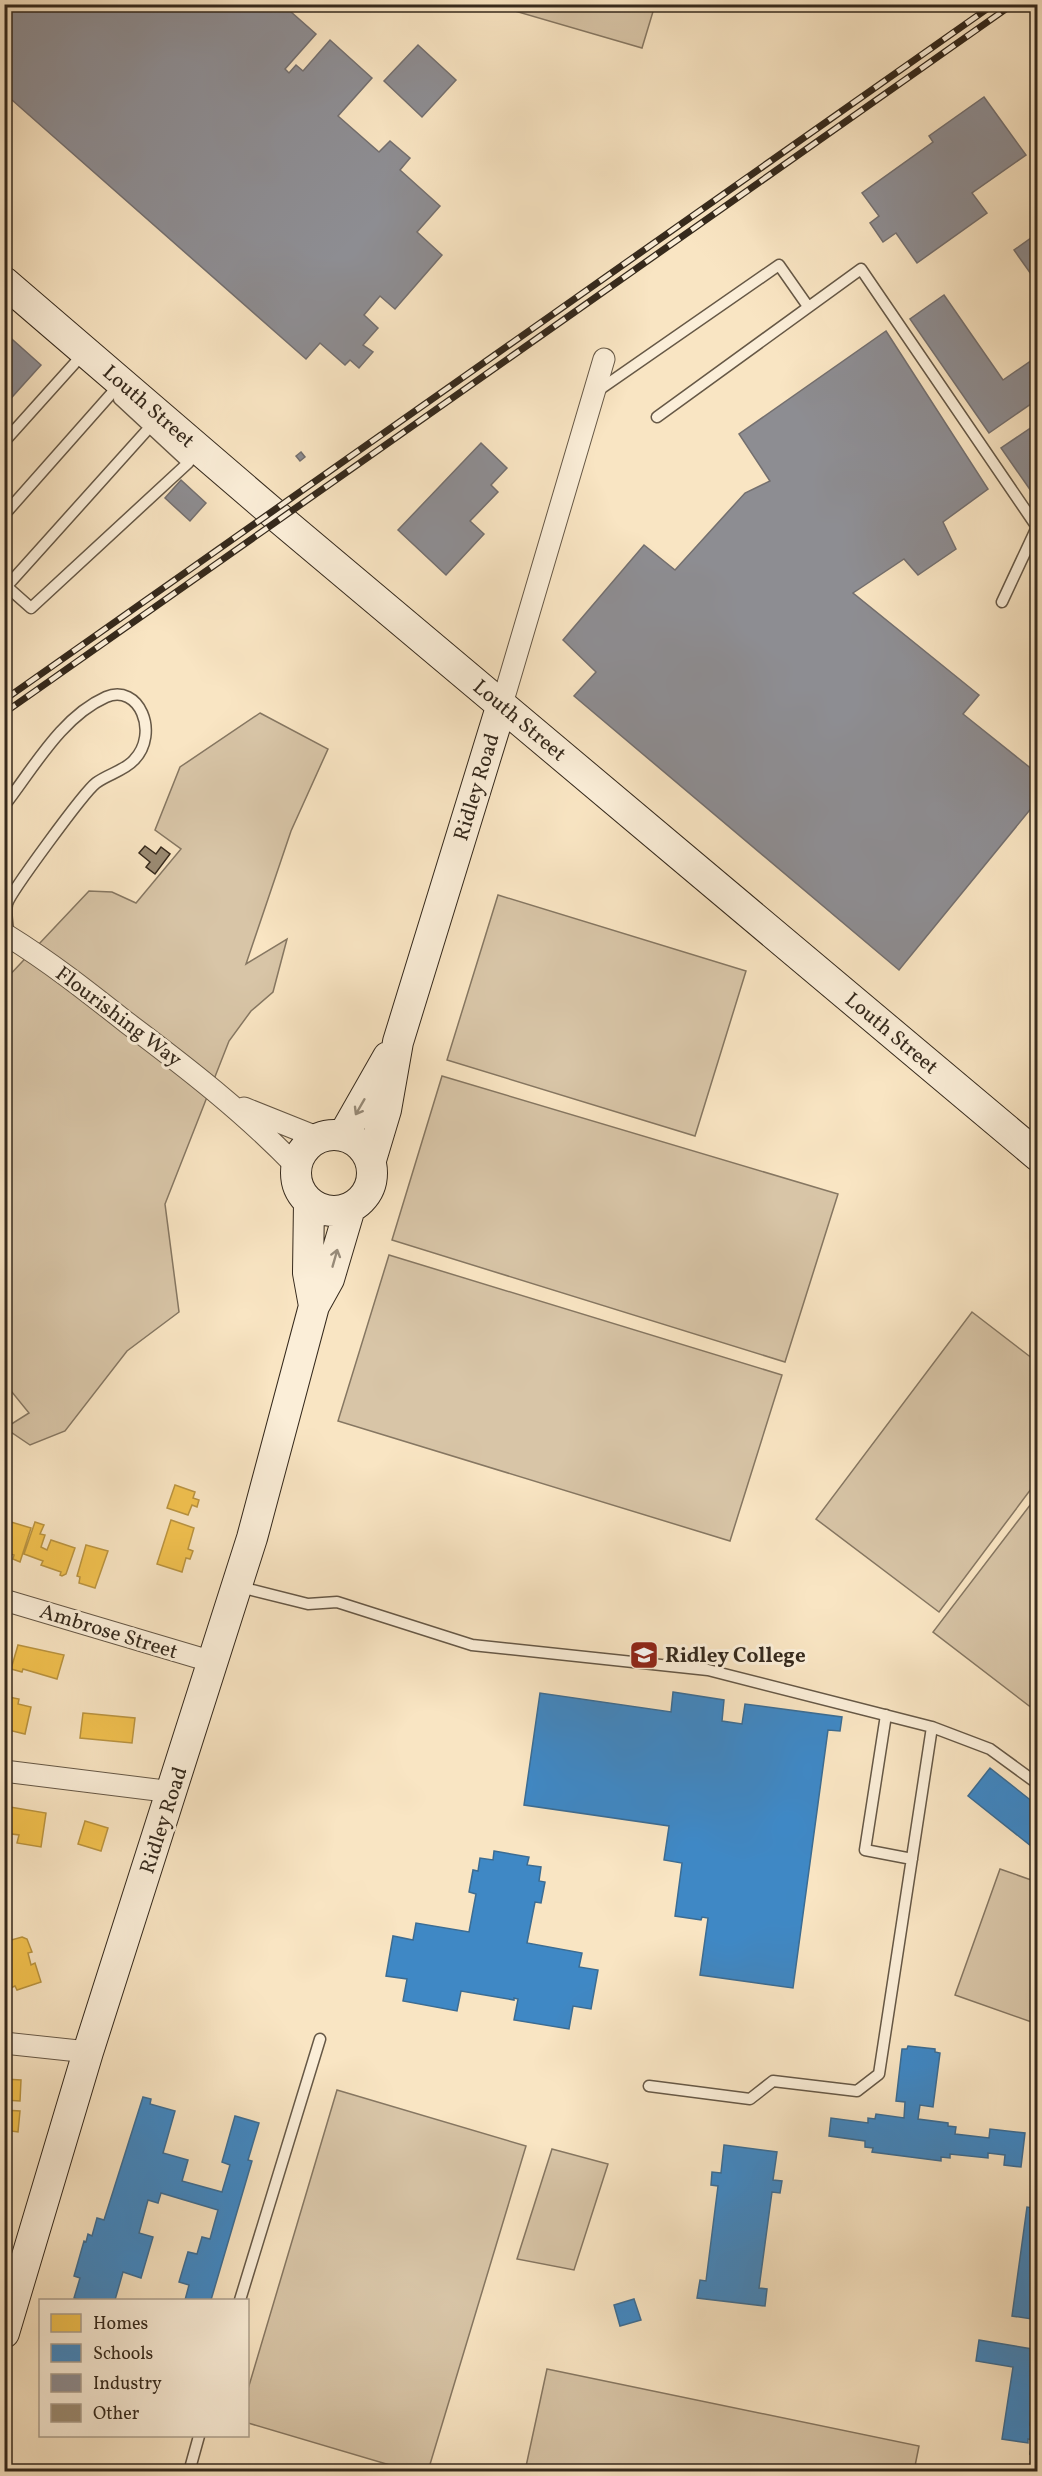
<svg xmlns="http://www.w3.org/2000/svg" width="1042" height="2476" font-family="Vollkorn,serif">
  <rect width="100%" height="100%" fill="#f9e5c3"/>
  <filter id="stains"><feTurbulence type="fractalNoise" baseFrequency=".00333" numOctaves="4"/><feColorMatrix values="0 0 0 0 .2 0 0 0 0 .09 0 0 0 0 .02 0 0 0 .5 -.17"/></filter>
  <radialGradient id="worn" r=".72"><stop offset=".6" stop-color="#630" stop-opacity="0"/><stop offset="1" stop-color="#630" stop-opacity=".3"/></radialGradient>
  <path fill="#d8c5a7" stroke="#867762" stroke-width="1.5" d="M 494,5 L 655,4 L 655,5 L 642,48 Z
    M 260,713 L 328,749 L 291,831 L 246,964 L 287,939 L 273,992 L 251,1011 L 229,1041 L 165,1204 L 179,1312 L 127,1351 L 65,1431 L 30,1445 L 5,1428 L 29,1413 L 12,1392 L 5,1394 L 4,981 L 89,891 L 112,892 L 136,903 L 181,849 L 155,830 L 180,767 Z
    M 498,895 L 746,971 L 695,1136 L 447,1060 Z
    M 442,1076 L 838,1194 L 785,1362 L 392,1240 Z
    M 389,1255 L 782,1375 L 730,1541 L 338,1421 Z
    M 972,1312 L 1037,1362 L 1037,1481 L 939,1612 L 816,1519 Z
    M 1037,1496 L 1037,1712 L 933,1632 Z
    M 1000,1869 L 1037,1882 L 1037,2024 L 955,1995 Z
    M 337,2090 L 526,2146 L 428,2471 L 410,2471 L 248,2423 L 248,2389 Z
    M 552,2149 L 608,2164 L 574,2270 L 517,2259 Z
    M 547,2369 L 919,2446 L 914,2471 L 525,2471 Z"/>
  <path fill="#f2c14e" stroke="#b9933f" stroke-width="1.5" d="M 175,1485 L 195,1492 L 193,1498 L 199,1500 L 197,1507 L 192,1505 L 188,1515 L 167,1508 Z
    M 171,1520 L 194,1528 L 188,1549 L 193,1551 L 190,1559 L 186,1558 L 182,1572 L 157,1564 Z
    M 11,1522 L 31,1528 L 20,1562 L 13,1559 L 14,1555 L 4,1552 Z
    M 35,1522 L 44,1525 L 40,1534 L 45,1535 L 41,1547 L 47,1550 L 51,1540 L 75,1548 L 66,1574 L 62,1576 L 60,1575 L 61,1572 L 41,1565 L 43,1561 L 24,1554 Z
    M 86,1545 L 108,1551 L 95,1588 L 79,1583 L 80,1577 L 77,1576 Z
    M 18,1645 L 64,1655 L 57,1679 L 23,1669 L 22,1672 L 11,1669 Z
    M 4,1696 L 19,1699 L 18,1704 L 31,1707 L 25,1734 L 4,1729 Z
    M 83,1713 L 135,1718 L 132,1743 L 80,1738 Z
    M 4,1806 L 46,1813 L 41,1847 L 17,1843 L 19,1835 L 4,1833 Z
    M 85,1821 L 108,1828 L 101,1851 L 78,1844 Z
    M 22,1937 L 27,1939 L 32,1952 L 28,1953 L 31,1965 L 35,1963 L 41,1982 L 17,1990 L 15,1986 L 8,1989 L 4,1985 L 4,1942 Z
    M 4,2079 L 21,2080 L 20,2101 L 4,2100 Z
    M 4,2110 L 20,2111 L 18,2132 L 4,2130 Z
    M 4,2146 L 8,2146 L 4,2168 Z"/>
  <path fill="#3f88c5" stroke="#3c6c92" stroke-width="1.5" d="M 673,1692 L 724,1700 L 722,1721 L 742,1724 L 745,1704 L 842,1717 L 840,1731 L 828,1730 L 793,1988 L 700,1975 L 708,1918 L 702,1917 L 701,1920 L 675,1916 L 682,1863 L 664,1860 L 669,1826 L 524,1805 L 540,1693 L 671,1712 Z
    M 990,1768 L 1038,1806 L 1036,1850 L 968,1796 Z
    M 494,1851 L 529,1857 L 527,1865 L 541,1867 L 539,1881 L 545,1882 L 541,1903 L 535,1902 L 527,1943 L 582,1953 L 579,1967 L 598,1970 L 591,2009 L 573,2006 L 569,2029 L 514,2020 L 518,1999 L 514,1998 L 514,2000 L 461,1991 L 457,2011 L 403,2001 L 407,1979 L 386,1976 L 393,1936 L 413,1940 L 416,1923 L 469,1932 L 476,1894 L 469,1892 L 473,1870 L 478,1871 L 480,1858 L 493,1860 Z
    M 908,2046 L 935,2049 L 935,2052 L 940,2053 L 933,2107 L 920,2105 L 918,2119 L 948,2123 L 948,2126 L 956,2127 L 955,2134 L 989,2138 L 990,2129 L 1025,2133 L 1021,2167 L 1004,2165 L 1005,2155 L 988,2153 L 988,2158 L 950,2154 L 950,2158 L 941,2157 L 941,2161 L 872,2152 L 873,2148 L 865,2147 L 865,2141 L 829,2136 L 831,2118 L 868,2123 L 868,2118 L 875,2119 L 876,2114 L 904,2118 L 905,2102 L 896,2101 L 902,2049 L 907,2049 Z
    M 143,2097 L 151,2099 L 150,2104 L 175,2111 L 163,2153 L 188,2160 L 182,2181 L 222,2192 L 230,2165 L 222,2162 L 235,2116 L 259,2123 L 248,2160 L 252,2161 L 211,2300 L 185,2300 L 189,2285 L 179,2282 L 188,2252 L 197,2254 L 202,2237 L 210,2239 L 218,2210 L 161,2193 L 158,2203 L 148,2200 L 139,2233 L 153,2237 L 141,2278 L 123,2272 L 115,2300 L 81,2300 L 74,2298 L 80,2278 L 74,2276 L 84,2241 L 86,2242 L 88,2234 L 92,2236 L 97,2218 L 104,2220 Z
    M 724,2145 L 777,2152 L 773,2180 L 782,2181 L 780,2193 L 772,2192 L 759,2288 L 767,2289 L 765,2306 L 697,2298 L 700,2280 L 706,2281 L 718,2186 L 711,2185 L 712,2172 L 721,2173 Z
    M 1036,2184 L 1038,2184 L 1038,2320 L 1012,2316 L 1027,2207 L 1033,2208 Z
    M 634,2299 L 641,2320 L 620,2326 L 614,2305 Z
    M 979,2340 L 1038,2350 L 1038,2380 L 1030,2425 L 1038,2426 L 1038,2455 L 1030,2454 L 1032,2440 L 1028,2439 L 1028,2443 L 1002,2439 L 1013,2367 L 976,2361 Z"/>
  <path fill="#8d8d92" stroke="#736f6f" stroke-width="1.5" d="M 4,4 L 282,4 L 316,34 L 285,69 L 289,73 L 296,65 L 303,71 L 330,40 L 372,78 L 338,116 L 379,152 L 390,141 L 410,158 L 400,170 L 440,206 L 417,232 L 442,255 L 395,309 L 380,296 L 364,315 L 378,328 L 363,345 L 373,352 L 359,368 L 350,360 L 345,365 L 320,343 L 306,359 L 4,93 Z
    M 418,45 L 456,80 L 422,117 L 384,81 Z
    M 984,97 L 1026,155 L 972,193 L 987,213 L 917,263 L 896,233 L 883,242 L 870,223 L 879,216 L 862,193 L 933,142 L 929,136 Z
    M 1038,233 L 1038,284 L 1014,250 Z
    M 944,295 L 1003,380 L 1038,356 L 1038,399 L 989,433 L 910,319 Z
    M 886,331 L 988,489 L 943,522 L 956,549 L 918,575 L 904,559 L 853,593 L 979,695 L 963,714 L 1038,774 L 1038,800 L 899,970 L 574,696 L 596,672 L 563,640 L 644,545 L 675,570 L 745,493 L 770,481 L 739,434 Z
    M 4,332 L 41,365 L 4,406 Z
    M 1038,423 L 1038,501 L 1001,448 Z
    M 481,443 L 507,468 L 491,485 L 498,492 L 470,521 L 484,534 L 446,575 L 398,530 Z
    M 301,452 L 305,457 L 300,461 L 296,456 Z
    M 181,480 L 206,503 L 190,521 L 165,498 Z"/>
  <path fill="#9b8b73" stroke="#35291c" stroke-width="1.5" d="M 145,846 L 156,854 L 161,847 L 170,854 L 155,874 L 146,867 L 150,862 L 139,853 Z"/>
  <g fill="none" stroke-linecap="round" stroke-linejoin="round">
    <g stroke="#665846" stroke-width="13">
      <path id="lane" d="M 596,392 L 779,265 L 807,305
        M 119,399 L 188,463 L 191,459
        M 657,417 L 861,269 L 1037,527 L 1002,602
        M 4,442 L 83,354
        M 4,515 L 119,385
        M 4,584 L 31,608 L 188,463
        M 7,586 L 149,428
        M 4,806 C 33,769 61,717 106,697 C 139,683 160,733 134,760 C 124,771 108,774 96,783 C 84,792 10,893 7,904 C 5,913 8,927 8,936
        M 240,1587 L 308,1604 L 337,1602 L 472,1645 L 708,1670 L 932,1727 L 990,1749 L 1038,1784
        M 886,1715 L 865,1850 L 912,1859
        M 649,2086 L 750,2099 L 773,2081 L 857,2091 L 879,2074 L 932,1727
        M 240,2300 L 320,2039
        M 189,2472 L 199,2436"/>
    </g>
    <g stroke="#665846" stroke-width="23">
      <path id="street" d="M 502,704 L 604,359
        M 4,938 L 8,936 C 50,962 88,992 126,1022 C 186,1067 244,1112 296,1166
        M 244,1108 L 319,1138
        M 4,1600 L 213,1662
        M 4,1771 L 173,1792
        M 4,2043 L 88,2052"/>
    </g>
    <g stroke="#35291c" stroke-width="32">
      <path id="secondary" d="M 4,282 L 280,519 L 1038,1156
        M296 1173a38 38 0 1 1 76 0a38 38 0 1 1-76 0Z
        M 343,1136 L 388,1057
        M 371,1160 L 386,1110 L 398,1042 L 502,704
        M 309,1202 L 308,1273 L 314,1306
        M 4,2333 L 88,2052 L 252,1538 L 314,1306 L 329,1279 L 350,1208"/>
    </g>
    <use href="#lane" stroke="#fbeed8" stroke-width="10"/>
    <use href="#street" stroke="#fbeed8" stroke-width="21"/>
    <use href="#secondary" stroke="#fbeed8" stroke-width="30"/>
    <g stroke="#35291c" stroke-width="7">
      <path id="rail" d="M 4,700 L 994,4
        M 4,713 L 1013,4"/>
    </g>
    <use href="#rail" stroke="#fbeed8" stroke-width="4.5" stroke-dasharray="14" stroke-linecap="butt"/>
  </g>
  <defs><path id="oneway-shaft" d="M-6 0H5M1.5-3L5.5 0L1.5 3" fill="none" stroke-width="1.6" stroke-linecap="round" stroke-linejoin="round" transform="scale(1.5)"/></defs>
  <g stroke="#988c7a">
    <use href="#oneway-shaft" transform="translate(360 1107) rotate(120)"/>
    <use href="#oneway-shaft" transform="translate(335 1258) rotate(-74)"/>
  </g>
  <defs>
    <g id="school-square" transform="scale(1.5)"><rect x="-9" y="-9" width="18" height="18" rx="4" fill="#8f2418" stroke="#fbeed8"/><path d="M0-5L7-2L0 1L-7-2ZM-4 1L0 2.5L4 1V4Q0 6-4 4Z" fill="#fff"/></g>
  </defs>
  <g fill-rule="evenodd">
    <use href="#school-square" x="644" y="1655"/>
  </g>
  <g text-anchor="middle" stroke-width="6" stroke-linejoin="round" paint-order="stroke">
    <g font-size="21" fill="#35291c" stroke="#fbeed8">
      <text transform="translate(149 406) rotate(41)" y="7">Louth Street</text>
      <text transform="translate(520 720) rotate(40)" y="7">Louth Street</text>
      <text transform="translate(476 787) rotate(-73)" y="7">Ridley Road</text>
      <text transform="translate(119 1016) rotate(37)" y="7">Flourishing Way</text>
      <text transform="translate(892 1033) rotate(40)" y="7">Louth Street</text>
      <text transform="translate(109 1631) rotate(17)" y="7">Ambrose Street</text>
      <text transform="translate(163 1820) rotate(-72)" y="7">Ridley Road</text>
    </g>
    <g font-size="21" font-weight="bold" fill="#35291c" stroke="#fbeed8" text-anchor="start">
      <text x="665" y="1662">Ridley College</text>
    </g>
  </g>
  <rect width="1042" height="2476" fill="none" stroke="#f9e5c3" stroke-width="24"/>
  <rect x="6" y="6" width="1030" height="2464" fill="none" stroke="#35291c" stroke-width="3"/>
  <rect x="12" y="12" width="1018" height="2452" fill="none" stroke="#35291c" stroke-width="1.5"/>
  <rect x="39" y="2299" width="210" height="138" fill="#fbeed8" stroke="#ac9f8d" stroke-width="1.5"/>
  <rect x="51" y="2314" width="30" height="18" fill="#f2c14e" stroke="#ac9f8d" stroke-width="1.5"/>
  <text x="93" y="2329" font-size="18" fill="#35291c">Homes</text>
  <rect x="51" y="2344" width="30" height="18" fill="#3f88c5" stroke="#ac9f8d" stroke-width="1.5"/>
  <text x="93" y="2359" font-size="18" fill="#35291c">Schools</text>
  <rect x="51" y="2374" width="30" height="18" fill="#8d8d92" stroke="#ac9f8d" stroke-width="1.5"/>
  <text x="93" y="2389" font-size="18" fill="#35291c">Industry</text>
  <rect x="51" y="2404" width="30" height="18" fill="#9b8b73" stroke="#ac9f8d" stroke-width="1.5"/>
  <text x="93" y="2419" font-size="18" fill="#35291c">Other</text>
  <rect width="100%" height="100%" filter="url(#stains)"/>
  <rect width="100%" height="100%" fill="url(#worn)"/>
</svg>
